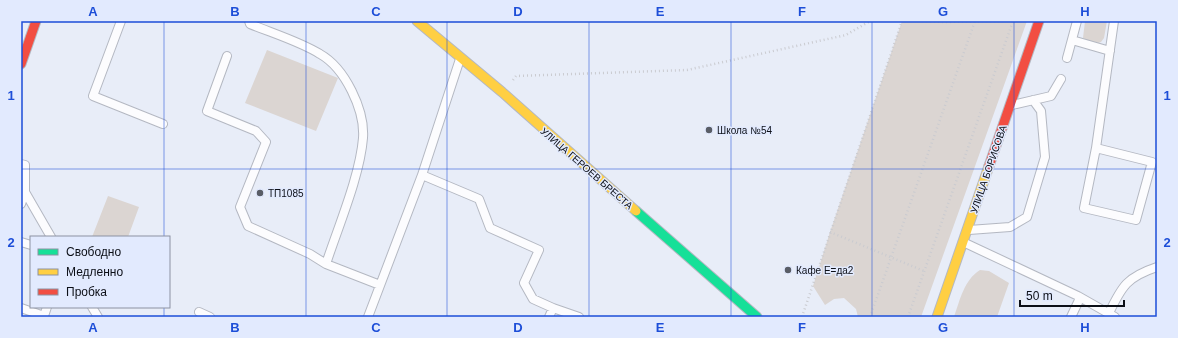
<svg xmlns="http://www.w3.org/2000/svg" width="1178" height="338" font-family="Helvetica,sans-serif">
  <rect width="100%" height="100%" fill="#e8edf8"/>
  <path fill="#dbd5d2" d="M 902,21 L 1027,21 L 921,317 L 858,317 L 856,309 L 844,298 L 834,299 L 825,305 L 813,286 L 830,232 Z
    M 1085,21 L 1107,21 L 1104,38 L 1101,42 L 1095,44 L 1083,38 Z
    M 267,50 L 338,78 L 316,131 L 245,103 Z
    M 108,196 L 139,207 L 128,237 L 92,237 Z
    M 980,270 L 989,271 L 1009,283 L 997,317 L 954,317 C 960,300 964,280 980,270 Z"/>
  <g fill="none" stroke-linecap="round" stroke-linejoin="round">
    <g stroke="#b4b8c2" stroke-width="10">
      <path id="lane" d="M 121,21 L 93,96 L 163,124
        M 249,21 L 250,24 C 272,33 301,42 320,54 C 345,68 365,110 363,138 C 360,176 338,227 326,264 L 380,285
        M 1072,40 L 1110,51
        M 227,56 L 207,111 L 256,131 L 266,142 L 240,207 L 248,226 L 310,254 L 326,264
        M 1067,58 L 1077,21
        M 460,59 L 422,175 L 479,199 L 490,228 L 539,250 L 524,283 L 533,299 L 553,308
        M 1012,105 L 1051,96 L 1061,79
        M 1096,148 L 1152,162 L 1136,220 L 1084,208 L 1096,148 L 1114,21
        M 21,164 L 25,165 L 25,192 L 21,204
        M 25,192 L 51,237
        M 969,230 L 1010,227 L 1027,217 L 1045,157 L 1041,111 L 1033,100
        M 21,242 L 31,245
        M 963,242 L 1078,296 L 1115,317
        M 92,307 L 98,317
        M 21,308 L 44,316 L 47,307
        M 199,312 L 210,317
        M 1109,313 C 1122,286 1127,277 1157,267
        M 368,317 L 422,175
        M 549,317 L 553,308 L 579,317
        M 1071,317 L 1080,298"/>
    </g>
    <g stroke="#b4b8c2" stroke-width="11">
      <path id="fast" d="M 636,211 L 757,317"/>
    </g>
    <g stroke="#b4b8c2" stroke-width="11">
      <path id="slow" d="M 417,21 L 502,92 L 636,211
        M 937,317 L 989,166"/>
    </g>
    <g stroke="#b4b8c2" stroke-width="11">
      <path id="jam" d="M 21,64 L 36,21
        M 989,166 L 1039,21"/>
    </g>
    <path stroke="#cacbd0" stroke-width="2.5" stroke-dasharray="1 3" stroke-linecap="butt" d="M 922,21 L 944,22 L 1004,21
      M 513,80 L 516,76 L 687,70 L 846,35 L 870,21
      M 830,232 L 924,271
      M 802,317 L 902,21
      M 870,317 L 975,21
      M 908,317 L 1013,21"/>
    <use href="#lane" stroke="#fcfcfe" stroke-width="8"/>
    <use href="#fast" stroke="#16e098" stroke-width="9"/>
    <use href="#slow" stroke="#ffcf43" stroke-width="9"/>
    <use href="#jam" stroke="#f24e42" stroke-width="9"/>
  </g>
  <path fill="none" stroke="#1d4ed8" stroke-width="1" stroke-opacity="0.55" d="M 164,21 L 164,237M 306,21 L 306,317M 447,21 L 447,317M 589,21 L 589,317M 731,21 L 731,317M 872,21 L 872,317M 1014,21 L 1014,317M 21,169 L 1157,169M 164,307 L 164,317"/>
  <g fill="#595d66" stroke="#e2eafe" stroke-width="1.5">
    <circle cx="709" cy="130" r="4"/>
    <circle cx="260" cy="193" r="4"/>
    <circle cx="788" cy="270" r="4"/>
  </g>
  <g text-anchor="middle" stroke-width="3" stroke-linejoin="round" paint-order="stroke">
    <g font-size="10" fill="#0c0f17" stroke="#e2eafe" text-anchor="start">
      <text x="717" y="134">Школа №54</text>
      <text x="268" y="197">ТП1085</text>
      <text x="796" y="274">Кафе Е=да2</text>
    </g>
    <g font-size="10" fill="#0c0f17" stroke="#e2eafe">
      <text transform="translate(587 168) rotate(41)" y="4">УЛИЦА ГЕРОЕВ БРЕСТА</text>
      <text transform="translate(988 169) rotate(-71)" y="4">УЛИЦА БОРИСОВА</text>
    </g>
  </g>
  <rect width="1178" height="338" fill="none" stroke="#e2eafe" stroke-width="44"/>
  <rect x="30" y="236" width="140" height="72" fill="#e2eafe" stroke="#8c92a2"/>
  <rect x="38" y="249" width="20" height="6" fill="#16e098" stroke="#8c92a2"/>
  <text x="66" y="256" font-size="12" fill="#0c0f17">Свободно</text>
  <rect x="38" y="269" width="20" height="6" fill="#ffcf43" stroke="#8c92a2"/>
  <text x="66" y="276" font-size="12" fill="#0c0f17">Медленно</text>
  <rect x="38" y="289" width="20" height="6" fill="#f24e42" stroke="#8c92a2"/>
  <text x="66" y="296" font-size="12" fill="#0c0f17">Пробка</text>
  <path d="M1020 300v6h104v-6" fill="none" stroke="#0c0f17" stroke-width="2"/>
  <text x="1026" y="300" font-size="12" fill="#0c0f17" stroke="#e2eafe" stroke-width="3" paint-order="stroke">50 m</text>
  <rect x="22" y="22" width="1134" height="294" fill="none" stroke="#1d4ed8" stroke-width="1.5"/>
  <g font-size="13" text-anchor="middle" font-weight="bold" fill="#1d4ed8">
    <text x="93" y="16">A</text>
    <text x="235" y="16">B</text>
    <text x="376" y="16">C</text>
    <text x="518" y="16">D</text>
    <text x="660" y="16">E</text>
    <text x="802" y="16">F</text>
    <text x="943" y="16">G</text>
    <text x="1085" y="16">H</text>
    <text x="11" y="100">1</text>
    <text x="1167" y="100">1</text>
    <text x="11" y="247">2</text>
    <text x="1167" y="247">2</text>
    <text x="93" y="332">A</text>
    <text x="235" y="332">B</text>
    <text x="376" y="332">C</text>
    <text x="518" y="332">D</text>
    <text x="660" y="332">E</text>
    <text x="802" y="332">F</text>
    <text x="943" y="332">G</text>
    <text x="1085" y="332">H</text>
  </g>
</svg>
